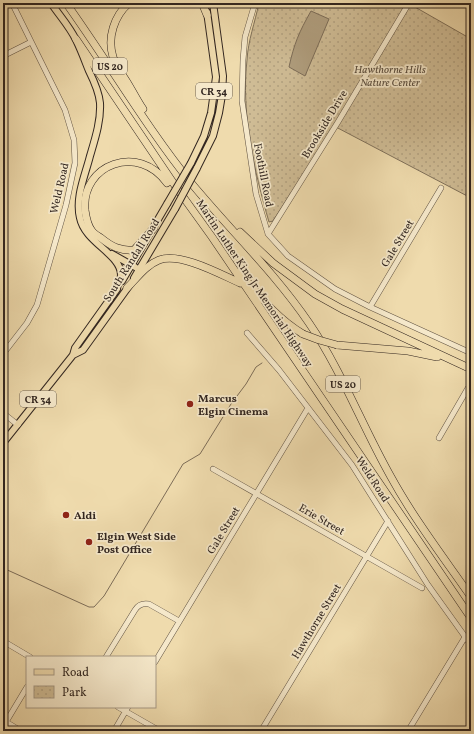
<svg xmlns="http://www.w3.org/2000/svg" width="474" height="734" font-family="Vollkorn,serif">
  <defs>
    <pattern id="park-dots" width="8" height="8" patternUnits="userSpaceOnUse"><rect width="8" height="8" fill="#cfbc95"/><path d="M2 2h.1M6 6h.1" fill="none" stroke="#b2a180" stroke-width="1.8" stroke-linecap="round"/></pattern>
  </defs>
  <rect width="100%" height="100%" fill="#efdbad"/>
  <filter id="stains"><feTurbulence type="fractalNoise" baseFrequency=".005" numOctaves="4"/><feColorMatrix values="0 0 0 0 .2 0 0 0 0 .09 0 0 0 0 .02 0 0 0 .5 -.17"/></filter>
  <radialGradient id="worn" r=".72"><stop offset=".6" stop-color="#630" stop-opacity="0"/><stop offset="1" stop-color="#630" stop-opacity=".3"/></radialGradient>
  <path fill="url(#park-dots)" stroke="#80715a" d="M 259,3 L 408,3 L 471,39 L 471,198 L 334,126 L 273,221 L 269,222 C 254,170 241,114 247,60 C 248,41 255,22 259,3 Z"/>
  <path fill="#af9d7d" stroke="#7d6d58" d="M 311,11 L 329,19 L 305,76 L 289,67 C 294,44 299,32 311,11 Z"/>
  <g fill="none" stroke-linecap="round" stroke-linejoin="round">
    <path stroke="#7d6d58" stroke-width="1" d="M 3,568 L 89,607 L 94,607 L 104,596 L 122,566 L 183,464 L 200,454 L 231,404 L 246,384 L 256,367 L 262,363"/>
    <g stroke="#615343" stroke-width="6">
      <path id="minor" d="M 255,3 L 245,37 L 243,60 L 242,101 L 256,194 L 268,234 L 288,256 L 335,289 L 370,307 L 471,353
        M 3,56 L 31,42
        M 268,234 L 338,122 L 409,3
        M 370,307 L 441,188
        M 247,333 L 279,370 L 352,465 L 428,585 L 471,645
        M 3,354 L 27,323 L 37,305 L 66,205 L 75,163 L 74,140 L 65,110 L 12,3
        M 3,413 L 18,425
        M 439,438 L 468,388 L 471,387
        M 213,469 L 422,588
        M 3,641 L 30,657
        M 106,657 L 135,610 C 138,605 143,603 149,604 L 179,621
        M 155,662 L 308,408
        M 118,707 L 160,731
        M 6,722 L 21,731
        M 3,727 L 27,687
        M 114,731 L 128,707
        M 261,731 L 388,521
        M 408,731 L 465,637"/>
    </g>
    <g stroke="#322620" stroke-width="8">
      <path id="major" d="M 51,3 C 59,15 70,27 76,40 C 81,50 85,61 89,71 C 94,81 99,92 100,103 C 101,121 95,139 90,156 C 85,176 75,197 80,218 C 85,243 121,254 121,275 C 121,280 117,287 115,292
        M 191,163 L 204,136 L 211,113 L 216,77 L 207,12
        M 197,168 L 213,136 L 219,113 L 222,95 L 223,76 L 213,3
        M 112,254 L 135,267
        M 134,278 L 175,209
        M 122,281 L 167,204
        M 73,355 L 83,350 L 129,286
        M 3,443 L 73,355 L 75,348 L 117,289"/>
    </g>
    <g stroke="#322620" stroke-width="8">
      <path id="highway" d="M 66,3 C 109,63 146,127 192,184 C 231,231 275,273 309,323 C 342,371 362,426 391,477 C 414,519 444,558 471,597
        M 129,3 C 114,16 107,38 113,57 C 116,66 122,74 127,82 C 132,90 137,100 143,109
        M 202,3 L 207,15
        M 76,39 L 176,187 L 212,237 L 471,618
        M 154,228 L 134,250 C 121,251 112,247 101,238 C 98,236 94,234 92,231 C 87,225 86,217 85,210 C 81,164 139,143 167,183
        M 240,232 L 273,263 L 315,294 L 342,309 L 471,369
        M 239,272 C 259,295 276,318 303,334
        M 127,288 C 137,278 146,265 159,260 C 180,252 220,274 240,283
        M 337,345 L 408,351 L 437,357"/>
    </g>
    <use href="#minor" stroke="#f5e8ca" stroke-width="5"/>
    <use href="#major" stroke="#efdbad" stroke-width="6"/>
    <use href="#highway" stroke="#efdbad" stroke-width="7"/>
    <g stroke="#322620" stroke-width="8" stroke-linecap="butt">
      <path id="major-bridge" d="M 167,204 L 191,163
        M 175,209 L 197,168"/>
    </g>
    <g stroke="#322620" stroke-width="8" stroke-linecap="butt">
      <path id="highway-bridge" d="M 303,334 L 319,340 L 337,345"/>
    </g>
    <use href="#major-bridge" stroke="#efdbad" stroke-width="6"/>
    <use href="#highway-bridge" stroke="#efdbad" stroke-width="7"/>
  </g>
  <g fill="#8f2418" stroke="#f5e8ca" stroke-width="1.5">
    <circle cx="190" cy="404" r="4"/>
    <circle cx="66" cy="515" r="4"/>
    <circle cx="89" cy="542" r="4"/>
  </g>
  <g text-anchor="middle" stroke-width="3.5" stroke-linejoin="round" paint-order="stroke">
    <g fill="#f5e8ca" stroke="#6c6053" stroke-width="1">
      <rect x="93" y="58" width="34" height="16" rx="3"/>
      <rect x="196" y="83" width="36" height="16" rx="3"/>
      <rect x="326" y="376" width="34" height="16" rx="3"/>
      <rect x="20" y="391" width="36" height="16" rx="3"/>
    </g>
    <g font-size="10" font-weight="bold" fill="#322620">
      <text x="110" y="70">US 20</text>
      <text x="214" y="95">CR 34</text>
      <text x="343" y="388">US 20</text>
      <text x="38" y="403">CR 34</text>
    </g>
    <g font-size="11" font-style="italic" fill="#594c3d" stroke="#f5e8ca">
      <text x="390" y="73">Hawthorne Hills<tspan x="390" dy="13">Nature Center</tspan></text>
    </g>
    <g font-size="11" fill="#322620" stroke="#f5e8ca">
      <text transform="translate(324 124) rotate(-59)" y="4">Brookside Drive</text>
      <text transform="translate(264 175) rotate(79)" y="4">Foothill Road</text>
      <text transform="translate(59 188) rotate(-77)" y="4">Weld Road</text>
      <text transform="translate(397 243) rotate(-59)" y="4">Gale Street</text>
      <text transform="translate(131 260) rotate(-58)" y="4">South Randall Road</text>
      <text transform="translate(255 283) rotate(56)" y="4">Martin Luther King Jr Memorial Highway</text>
      <text transform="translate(373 479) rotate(57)" y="4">Weld Road</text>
      <text transform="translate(322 519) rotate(30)" y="4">Erie Street</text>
      <text transform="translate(223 530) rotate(-59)" y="4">Gale Street</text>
      <text transform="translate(316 621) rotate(-59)" y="4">Hawthorne Street</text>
    </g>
    <g font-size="11" font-weight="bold" fill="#322620" stroke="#f5e8ca" text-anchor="start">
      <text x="198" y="402">Marcus<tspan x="198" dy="13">Elgin Cinema</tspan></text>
      <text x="74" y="519">Aldi</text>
      <text x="97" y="540">Elgin West Side<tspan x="97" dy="13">Post Office</tspan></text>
    </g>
  </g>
  <rect width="474" height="734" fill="none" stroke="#efdbad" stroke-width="16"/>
  <rect x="4" y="4" width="466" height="726" fill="none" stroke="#322620" stroke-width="2"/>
  <rect x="8" y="8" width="458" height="718" fill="none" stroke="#322620"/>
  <rect x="26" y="656" width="130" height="52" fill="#f5e8ca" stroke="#a79a86"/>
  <rect x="34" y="669" width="20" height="6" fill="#efdbad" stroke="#a79a86"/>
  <text x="62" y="676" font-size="12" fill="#322620">Road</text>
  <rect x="34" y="686" width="20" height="12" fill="url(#park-dots)" stroke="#a79a86"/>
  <text x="62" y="696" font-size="12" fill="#322620">Park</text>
  <rect width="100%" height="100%" filter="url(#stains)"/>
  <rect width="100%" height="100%" fill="url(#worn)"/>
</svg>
